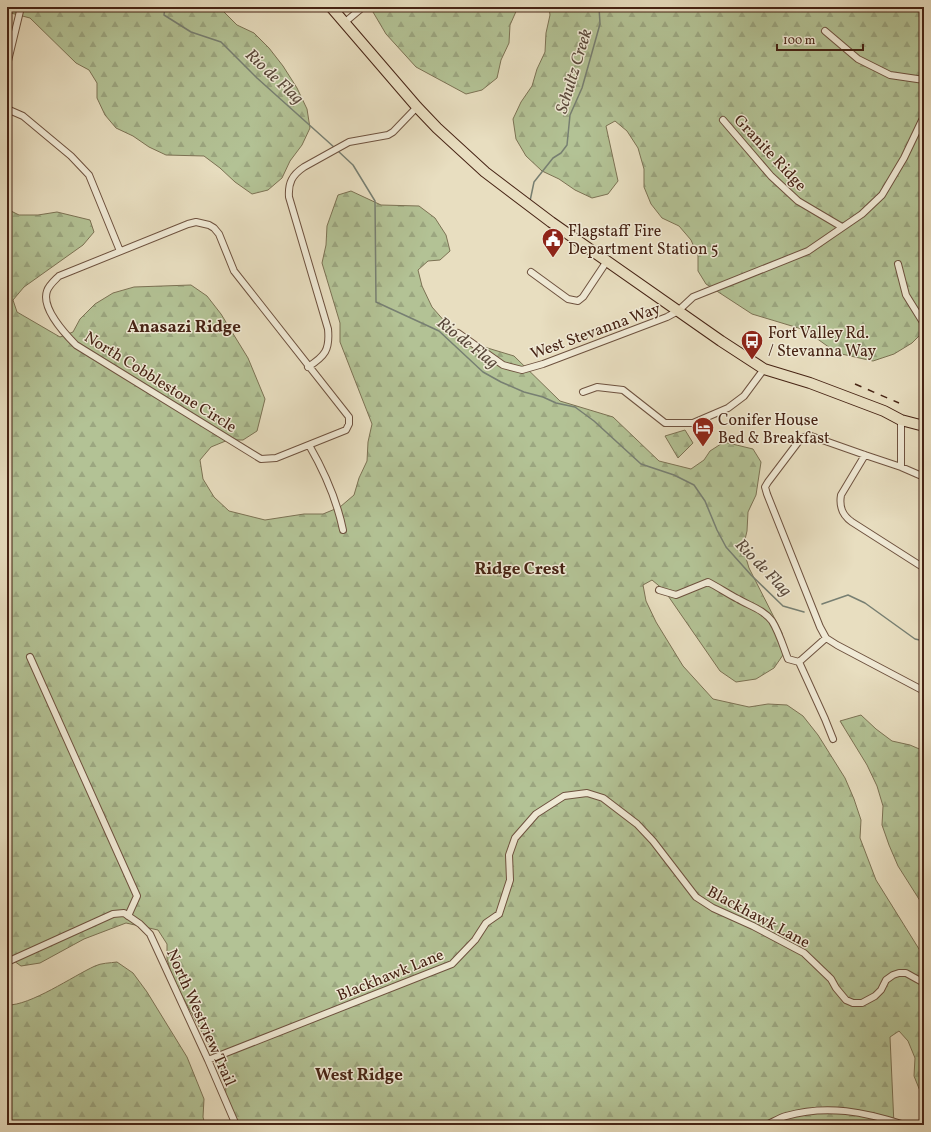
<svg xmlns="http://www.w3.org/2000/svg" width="931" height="1132" font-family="Vollkorn,serif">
  <defs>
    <pattern id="forest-firs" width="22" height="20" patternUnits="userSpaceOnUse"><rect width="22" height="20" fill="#b3c295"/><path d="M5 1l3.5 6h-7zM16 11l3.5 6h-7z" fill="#9ba680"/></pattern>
  </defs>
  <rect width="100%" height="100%" fill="#e8dec0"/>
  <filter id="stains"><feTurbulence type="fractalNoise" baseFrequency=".005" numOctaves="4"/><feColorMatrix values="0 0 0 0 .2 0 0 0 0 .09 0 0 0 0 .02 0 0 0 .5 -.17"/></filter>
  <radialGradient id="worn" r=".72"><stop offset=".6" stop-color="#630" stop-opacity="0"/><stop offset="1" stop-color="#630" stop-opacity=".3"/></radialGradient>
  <path fill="url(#forest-firs)" stroke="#7c7254" d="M 7,7 L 219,7 L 237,25 L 254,33 L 269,48 L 283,66 L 297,88 L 307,109 L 310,128 L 302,145 L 290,161 L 282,178 L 268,190 L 252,194 L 235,182 L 220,168 L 204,156 L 166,155 L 149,147 L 133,136 L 116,128 L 105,115 L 97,98 L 97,83 L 89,70 L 76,63 L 30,18 L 7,12 Z
    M 370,7 L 518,7 L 510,25 L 509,43 L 501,60 L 497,78 L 482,90 L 466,94 L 416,67 L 386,34 Z
    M 549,7 L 924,7 L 924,331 L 912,343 L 894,354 L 873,361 L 837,353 L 805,330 L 752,314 L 706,284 L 698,271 L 698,256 L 691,240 L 679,226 L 662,218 L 651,204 L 644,187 L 644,169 L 638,148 L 627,131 L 615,121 L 606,126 L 618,181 L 608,194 L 592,198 L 575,190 L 559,179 L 542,171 L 526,156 L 516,139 L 513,119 L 521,102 L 532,86 L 537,69 L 545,52 L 546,33 L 550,15 Z
    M 351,191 L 381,205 L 419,206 L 435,218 L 446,235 L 450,251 L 440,260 L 428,261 L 418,270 L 422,286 L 432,307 L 461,340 L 514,356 L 560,401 L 613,417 L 659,461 L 691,469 L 704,460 L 710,451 L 724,442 L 753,449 L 761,462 L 756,495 L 748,512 L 747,531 L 743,548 L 749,568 L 782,633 L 785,652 L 774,668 L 756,679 L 736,682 L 720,671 L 664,590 L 652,580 L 643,585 L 646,601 L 656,622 L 683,666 L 713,699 L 749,707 L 768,704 L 787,705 L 803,716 L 818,735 L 845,778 L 854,799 L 861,820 L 860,838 L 876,880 L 924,957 L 924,1101 L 914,1076 L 915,1058 L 908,1041 L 899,1031 L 890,1037 L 894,1125 L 232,1125 L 225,1104 L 226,1085 L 220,1065 L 173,979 L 167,959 L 167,944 L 158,930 L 126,923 L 84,939 L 40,963 L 21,966 L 7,956 L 7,209 L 19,215 L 38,215 L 57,212 L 90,220 L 94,232 L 83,245 L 24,287 L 13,300 L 17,312 L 60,337 L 73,332 L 80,319 L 95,304 L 113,293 L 134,287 L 191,285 L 207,296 L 221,314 L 248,358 L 265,399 L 257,431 L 243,440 L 228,440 L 211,447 L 200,460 L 203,479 L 214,497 L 229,511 L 265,520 L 304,514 L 323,514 L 340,507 L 354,495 L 359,478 L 367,461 L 368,442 L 372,424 L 340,342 L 340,323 L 322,263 L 326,245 L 327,226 L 338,195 Z
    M 685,430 L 693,443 L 678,458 L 665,436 Z
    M 861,715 L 876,729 L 892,741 L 910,745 L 924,751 L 924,907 L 898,866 L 889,845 L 882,825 L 883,806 L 877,786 L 867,765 L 840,721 Z
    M 117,962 L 133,973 L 147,992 L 187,1057 L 204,1099 L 203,1117 L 205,1125 L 7,1125 L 7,1005 C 30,1006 73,976 95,966 C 101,963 110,963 117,962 Z"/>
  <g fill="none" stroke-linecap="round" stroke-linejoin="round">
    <path stroke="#777f72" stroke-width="1.5" d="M 165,7 L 164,15 L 191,32 L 221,42 L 257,78 L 335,148
      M 338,151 L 353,165 L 375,201 L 376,302 L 439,331 L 483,372 L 501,382 L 524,392 L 543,397 L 556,403 L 575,407 L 594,421 L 641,464 L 674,475 L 694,485 L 705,501 L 717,530 L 726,547 L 751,575 L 783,606 L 804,612
      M 530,201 L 534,182 L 553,158 L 561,153 L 567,145 L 570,115 L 582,88 L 600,24 L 599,7
      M 822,604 L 848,595 L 865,603 L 915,639 L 924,641"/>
    <g stroke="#6e523f" stroke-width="8">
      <path id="street" d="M 924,7 L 924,8
        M 344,23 L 363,7
        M 825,31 L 858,59 L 890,75 L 924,80
        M 7,65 L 21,7
        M 7,109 L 23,116 L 71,156 L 89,175 L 120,251
        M 723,120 L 771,176 L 798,201 L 842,227
        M 196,222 L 209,225 L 214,228 L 219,234 L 234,271 L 349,417 L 349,424 L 346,430 L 276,458 L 261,459 L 76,345 C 65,334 41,308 47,291 C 49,285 54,281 59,276 L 188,224 Z
        M 898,264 L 906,295 L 924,324
        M 531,272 L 568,299 L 578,301 L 583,297 L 607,261
        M 458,333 L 503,365 L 522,370 L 543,364 L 667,317 L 678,311 L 693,297 L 808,251 L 862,214 L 882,195 L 904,158 L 924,116
        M 308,367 C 325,356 330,350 328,329 L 289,197 C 288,183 292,175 304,167 L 349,142 L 388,135 L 393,132 L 417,107
        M 583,392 L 597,387 L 623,390 L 665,423 L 693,423 L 728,408 L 744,396 L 764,369
        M 309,445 C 324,471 337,501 343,530
        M 865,455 L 841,495 C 839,507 842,515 852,522 L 924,568
        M 901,467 L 901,420
        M 924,477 L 901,467 L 865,455 L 811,436 L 804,437 L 799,441 L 768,482 L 765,487 L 767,494 L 820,627 L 826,638 L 837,645 L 924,691
        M 659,590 L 676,595 L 708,582 C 718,587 728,594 738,599 C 750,606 764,610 772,621 C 779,632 783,646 788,659 L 799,662 L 826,638
        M 30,657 L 137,896 L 128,916
        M 799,662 L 825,719 L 833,739
        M 7,962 L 113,914 L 124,913 L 140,924 L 150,934 L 208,1060 L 236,1125
        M 208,1060 L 452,964 L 475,940 L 486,923 L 499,914 L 510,880 L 509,855 L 515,838 L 536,814 L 564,796 L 587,793 L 603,798 L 637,824 L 653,841 L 696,897 L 713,908 L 753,926 L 804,953 L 831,979 L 836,988 L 846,1000 L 853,1003 L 862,1003 L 875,996 L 881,990 L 886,980 L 893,975 L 899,973 L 906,973 L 924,983
        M 766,1125 C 773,1122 779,1118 786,1116 C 827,1104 865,1112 905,1125"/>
    </g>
    <g stroke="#462314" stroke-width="12">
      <path id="primary" d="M 331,7 L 417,107 L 437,128 L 485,172 L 551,222 L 721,341 L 764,369 L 810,383 L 884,411 L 901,420 L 924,426"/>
    </g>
    <use href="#street" stroke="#f0ead6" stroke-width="6"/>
    <use href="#primary" stroke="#e8dec0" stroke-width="10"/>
    <path stroke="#462314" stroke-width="1.5" stroke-dasharray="7 7" stroke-linecap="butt" d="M 855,384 L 899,403"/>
  </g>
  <defs>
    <g id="civic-pin" transform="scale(1.15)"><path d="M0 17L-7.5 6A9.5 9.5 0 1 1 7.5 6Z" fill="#8f2418" stroke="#f0ead6"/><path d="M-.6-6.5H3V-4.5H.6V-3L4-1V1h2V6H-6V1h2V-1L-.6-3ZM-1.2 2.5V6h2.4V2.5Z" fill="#fff"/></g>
    <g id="bus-pin" transform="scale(1.15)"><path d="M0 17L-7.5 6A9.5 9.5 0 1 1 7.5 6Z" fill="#8f2418" stroke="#f0ead6"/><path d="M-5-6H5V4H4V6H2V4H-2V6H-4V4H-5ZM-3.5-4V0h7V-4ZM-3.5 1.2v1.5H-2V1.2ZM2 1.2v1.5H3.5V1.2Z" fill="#fff"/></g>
    <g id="hotel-pin" transform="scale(1.15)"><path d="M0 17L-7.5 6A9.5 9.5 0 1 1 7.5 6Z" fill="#8f2418" stroke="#f0ead6"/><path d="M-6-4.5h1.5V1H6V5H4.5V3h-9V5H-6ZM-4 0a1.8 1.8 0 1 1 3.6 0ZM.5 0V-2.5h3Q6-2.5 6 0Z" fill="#fff"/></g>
  </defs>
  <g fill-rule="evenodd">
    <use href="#civic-pin" x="553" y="239"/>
    <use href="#bus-pin" x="752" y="341"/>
    <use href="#hotel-pin" x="703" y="428"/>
  </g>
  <g text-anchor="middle" stroke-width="3" stroke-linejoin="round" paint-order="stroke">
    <g font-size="16" fill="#462314" stroke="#f0ead6">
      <text transform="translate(771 152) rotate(47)" y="6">Granite Ridge</text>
      <text transform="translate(595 330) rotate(-20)" y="6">West Stevanna Way</text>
      <text transform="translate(161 381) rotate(32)" y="6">North Cobblestone Circle</text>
      <text transform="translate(759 916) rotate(28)" y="6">Blackhawk Lane</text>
      <text transform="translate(390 974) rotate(-22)" y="6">Blackhawk Lane</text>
      <text transform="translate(202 1017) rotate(66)" y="6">North Westview Trail</text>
    </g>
    <g font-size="16" fill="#462314" stroke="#f0ead6" text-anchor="start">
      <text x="568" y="236">Flagstaff Fire<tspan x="568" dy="18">Department Station 5</tspan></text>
      <text x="768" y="338">Fort Valley Rd.<tspan x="768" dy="18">/ Stevanna Way</tspan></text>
      <text x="718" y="425">Conifer House<tspan x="718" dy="18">Bed &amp; Breakfast</tspan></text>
    </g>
    <g font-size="17" font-style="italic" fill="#5a493b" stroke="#f0ead6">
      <text transform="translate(573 71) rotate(-73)" y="6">Schultz Creek</text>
      <text transform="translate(275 76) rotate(43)" y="6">Rio de Flag</text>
      <text transform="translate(468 342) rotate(38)" y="6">Rio de Flag</text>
      <text transform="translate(764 567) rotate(46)" y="6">Rio de Flag</text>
    </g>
    <g font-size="17" font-weight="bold" fill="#462314" stroke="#f0ead6">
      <text x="184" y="332">Anasazi Ridge</text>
      <text x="520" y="574">Ridge Crest</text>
      <text x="359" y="1080">West Ridge</text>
    </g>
  </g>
  <rect width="931" height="1132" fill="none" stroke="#e8dec0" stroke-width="24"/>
  <rect x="8" y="8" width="915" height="1116" fill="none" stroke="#462314" stroke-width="2"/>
  <rect x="12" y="12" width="907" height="1108" fill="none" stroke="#462314"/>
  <path d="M777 44v6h86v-6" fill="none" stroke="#462314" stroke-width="2"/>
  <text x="783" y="44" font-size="12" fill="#462314" stroke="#f0ead6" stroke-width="3" paint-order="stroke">100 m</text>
  <rect width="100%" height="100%" filter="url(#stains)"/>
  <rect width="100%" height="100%" fill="url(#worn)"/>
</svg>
